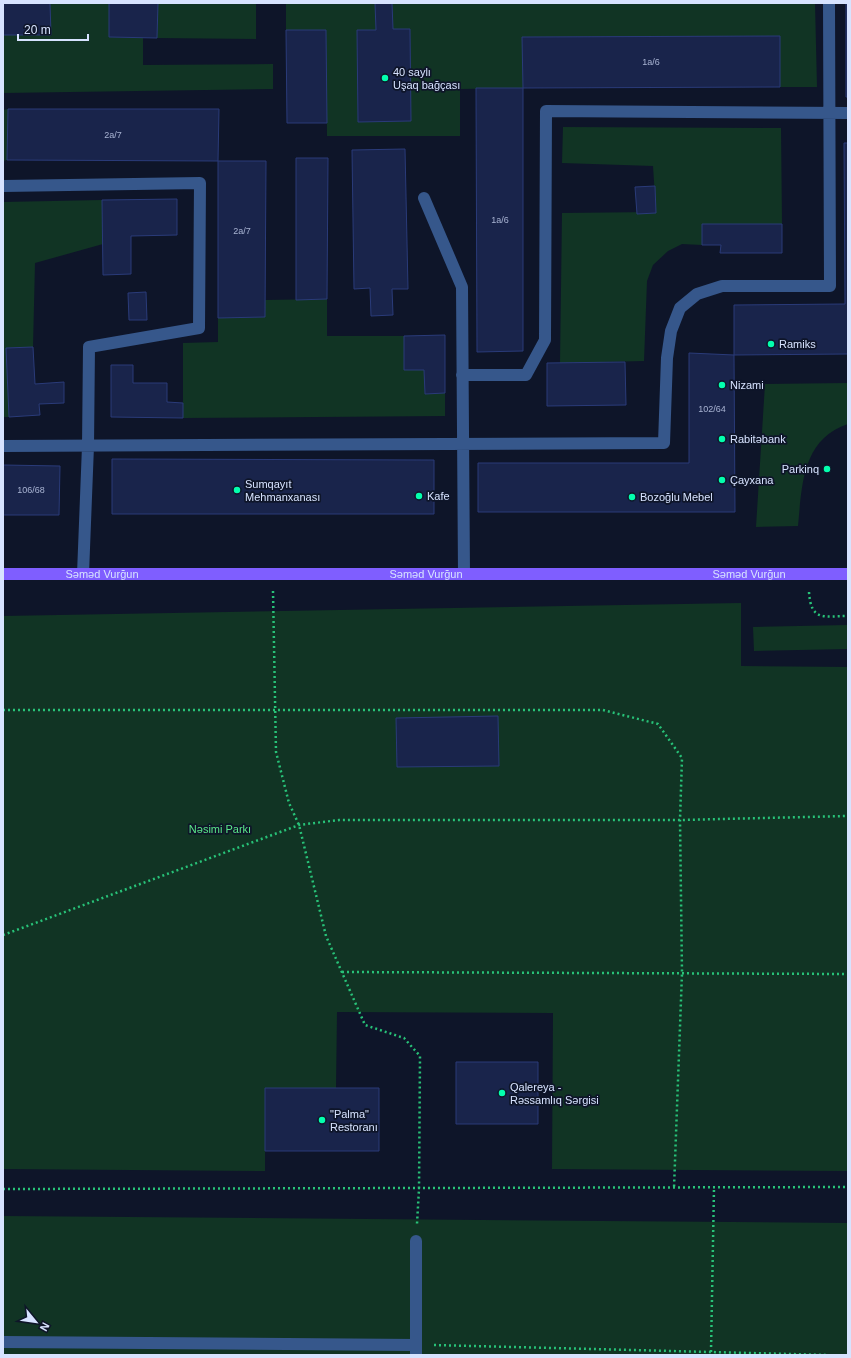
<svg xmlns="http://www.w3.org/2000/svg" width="851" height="1358" font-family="Helvetica,sans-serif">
  <rect width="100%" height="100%" fill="#0e1529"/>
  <path fill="#113424" d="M 50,3 L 109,3 L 109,37 L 143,38 L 143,65 L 273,64 L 273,89 L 3,93 L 3,35 L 51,35 Z
    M 158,3 L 256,3 L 256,39 L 157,38 Z
    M 286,3 L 375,3 L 376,30 L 357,31 L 358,122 L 411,121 L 410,29 L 393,29 L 392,3 L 815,3 L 817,87 L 780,87 L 780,36 L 523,37 L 523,88 L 460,89 L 460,136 L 327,136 L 326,30 L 286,30 Z
    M 8,109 L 7,160 L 3,161 L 3,110 Z
    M 563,127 L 781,128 L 782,224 L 702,224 L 702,245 L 682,244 L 668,251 L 653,265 L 647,281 L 644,361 L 560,363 L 562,213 L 656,212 L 653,166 L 562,163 Z
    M 102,200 L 103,244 L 35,263 L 33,347 L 6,348 L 9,417 L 3,417 L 3,202 Z
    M 327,299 L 327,336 L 404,336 L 404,370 L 424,370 L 425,394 L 445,393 L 445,416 L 183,418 L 183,343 L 218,342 L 218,318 L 265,317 L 265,300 Z
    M 848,383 L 848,424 C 802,439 802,486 798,526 L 756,527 L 765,384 Z
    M 741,603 L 741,666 L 848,667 L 848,1171 L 552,1169 L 553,1013 L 337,1012 L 336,1088 L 265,1088 L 265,1171 L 3,1169 L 3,616 Z
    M 848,625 L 848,649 L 754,651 L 753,627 Z
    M 3,1216 L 848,1223 L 848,1355 L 3,1355 Z"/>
  <path fill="#19244b" stroke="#2a3b79" d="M 3,3 L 50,3 L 51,35 L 3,35 Z
    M 109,3 L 158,3 L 157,38 L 109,37 Z
    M 375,3 L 392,3 L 393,29 L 410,29 L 411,121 L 358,122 L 357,30 L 376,30 Z
    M 846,3 L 848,3 L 848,97 L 846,97 Z
    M 286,30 L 326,30 L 327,123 L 287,123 Z
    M 780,36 L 780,87 L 523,88 L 522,37 Z
    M 476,88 L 523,88 L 523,351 L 477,352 Z
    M 8,109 L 219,109 L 218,161 L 7,160 Z
    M 844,143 L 848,143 L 848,354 L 734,355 L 734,305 L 845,304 Z
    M 405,149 L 408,289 L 392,289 L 393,315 L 371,316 L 370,288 L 354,289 L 352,150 Z
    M 296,158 L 328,158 L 327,299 L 296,300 Z
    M 218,161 L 266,161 L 265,317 L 218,318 Z
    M 655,186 L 656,213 L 637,214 L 635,187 Z
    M 177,199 L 177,235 L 131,236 L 131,274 L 103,275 L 102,200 Z
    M 702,224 L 782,224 L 782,253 L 720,253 L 721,245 L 702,245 Z
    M 146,292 L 147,320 L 129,320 L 128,293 Z
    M 445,335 L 445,393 L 425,394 L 424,370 L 404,370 L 404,336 Z
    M 33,347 L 35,384 L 64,382 L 64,403 L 39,404 L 40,415 L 9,417 L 6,348 Z
    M 689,353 L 734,355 L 735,512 L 478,512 L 478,463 L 689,463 Z
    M 625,362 L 626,405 L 547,406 L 547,363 Z
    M 111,365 L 133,365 L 133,383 L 167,383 L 167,402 L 183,403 L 183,418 L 111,417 Z
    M 112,459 L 434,460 L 434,514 L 112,514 Z
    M 3,465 L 60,466 L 59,515 L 3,515 Z
    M 498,716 L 499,766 L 397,767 L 396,718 Z
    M 456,1062 L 538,1062 L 538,1124 L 456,1124 Z
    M 265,1088 L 379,1088 L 379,1151 L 265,1151 Z"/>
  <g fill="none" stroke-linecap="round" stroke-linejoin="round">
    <path stroke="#28c278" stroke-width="2.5" stroke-dasharray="2 3" stroke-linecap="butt" d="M 273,591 L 276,752 L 289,803 L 299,825 L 326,936 L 365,1025 L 404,1038 L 420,1056 L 419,1189 L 417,1224
      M 809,592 C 811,622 824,616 848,616
      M 3,710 L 603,710 L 658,724 L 682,758 L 680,820 L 682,973 L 674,1188
      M 3,935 L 299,825 L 339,820 L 680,820 L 848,816
      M 342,972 L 848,974
      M 3,1189 L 848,1187
      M 434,1345 L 829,1355
      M 711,1352 L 714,1188"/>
    <path stroke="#36578b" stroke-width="12" d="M 3,186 L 200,183 L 199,328 L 89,347 L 88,446 L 83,574
      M 424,198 L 462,287 L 464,574
      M 462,375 L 526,375 L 545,340 L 546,111 L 848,113
      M 3,446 L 664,443 L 667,358 L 671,331 L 680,308 L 697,294 L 722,286 L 830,286 L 829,3
      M 3,1342 L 416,1345
      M 416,1355 L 416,1241"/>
    <path stroke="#7f5eff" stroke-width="12" id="s1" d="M 3,574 L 848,574"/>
  </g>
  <g fill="#03ffae" stroke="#0e1529" stroke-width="1.5">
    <circle cx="385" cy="78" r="4"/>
    <circle cx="771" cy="344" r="4"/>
    <circle cx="722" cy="385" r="4"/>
    <circle cx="722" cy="439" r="4"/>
    <circle cx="827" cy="469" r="4"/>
    <circle cx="722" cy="480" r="4"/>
    <circle cx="237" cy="490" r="4"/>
    <circle cx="419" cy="496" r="4"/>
    <circle cx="632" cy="497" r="4"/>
    <circle cx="502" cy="1093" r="4"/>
    <circle cx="322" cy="1120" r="4"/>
  </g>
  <g text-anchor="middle" stroke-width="3.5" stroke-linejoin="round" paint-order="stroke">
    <g font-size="9" fill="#a8b3d2">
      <text x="651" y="65">1a/6</text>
      <text x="113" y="138">2a/7</text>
      <text x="500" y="223">1a/6</text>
      <text x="242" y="234">2a/7</text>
      <text x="712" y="412">102/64</text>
      <text x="31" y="493">106/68</text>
    </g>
    <g font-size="11" fill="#d7e3ff" stroke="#0e1529" text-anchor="start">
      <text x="393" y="76">40 saylı<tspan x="393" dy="13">Uşaq bağçası</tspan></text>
      <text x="779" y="348">Ramiks</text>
      <text x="730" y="389">Nizami</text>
      <text x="730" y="443">Rabitəbank</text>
      <text x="819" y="473" text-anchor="end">Parkinq</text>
      <text x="730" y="484">Çayxana</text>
      <text x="245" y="488">Sumqayıt<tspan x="245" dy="13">Mehmanxanası</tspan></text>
      <text x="427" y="500">Kafe</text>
      <text x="640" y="501">Bozoğlu Mebel</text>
      <text x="510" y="1091">Qalereya -<tspan x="510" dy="13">Rəssamlıq Sərgisi</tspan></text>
      <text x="330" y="1118">"Palma"<tspan x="330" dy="13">Restoranı</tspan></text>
    </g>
    <g font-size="11" fill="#d7e3ff" stroke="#0e1529">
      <text dy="4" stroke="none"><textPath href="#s1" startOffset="99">Səməd Vurğun</textPath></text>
      <text dy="4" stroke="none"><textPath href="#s1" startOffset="423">Səməd Vurğun</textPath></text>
      <text dy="4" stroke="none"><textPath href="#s1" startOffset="746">Səməd Vurğun</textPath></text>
    </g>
    <g font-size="11" fill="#5ae889" stroke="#0e1529">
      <text x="220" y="833">Nəsimi Parkı</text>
    </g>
  </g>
  <rect width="851" height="1358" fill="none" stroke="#d7e3ff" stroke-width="8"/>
  <g transform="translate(36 1322) rotate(119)" stroke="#0e1529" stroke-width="3" paint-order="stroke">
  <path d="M0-3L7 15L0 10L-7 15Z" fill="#d7e3ff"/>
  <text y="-6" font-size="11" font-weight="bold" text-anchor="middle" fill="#d7e3ff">N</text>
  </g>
  <path d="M18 34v6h70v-6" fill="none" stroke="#d7e3ff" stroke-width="2"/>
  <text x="24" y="34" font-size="12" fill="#d7e3ff" stroke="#0e1529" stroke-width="3" paint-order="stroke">20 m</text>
</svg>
